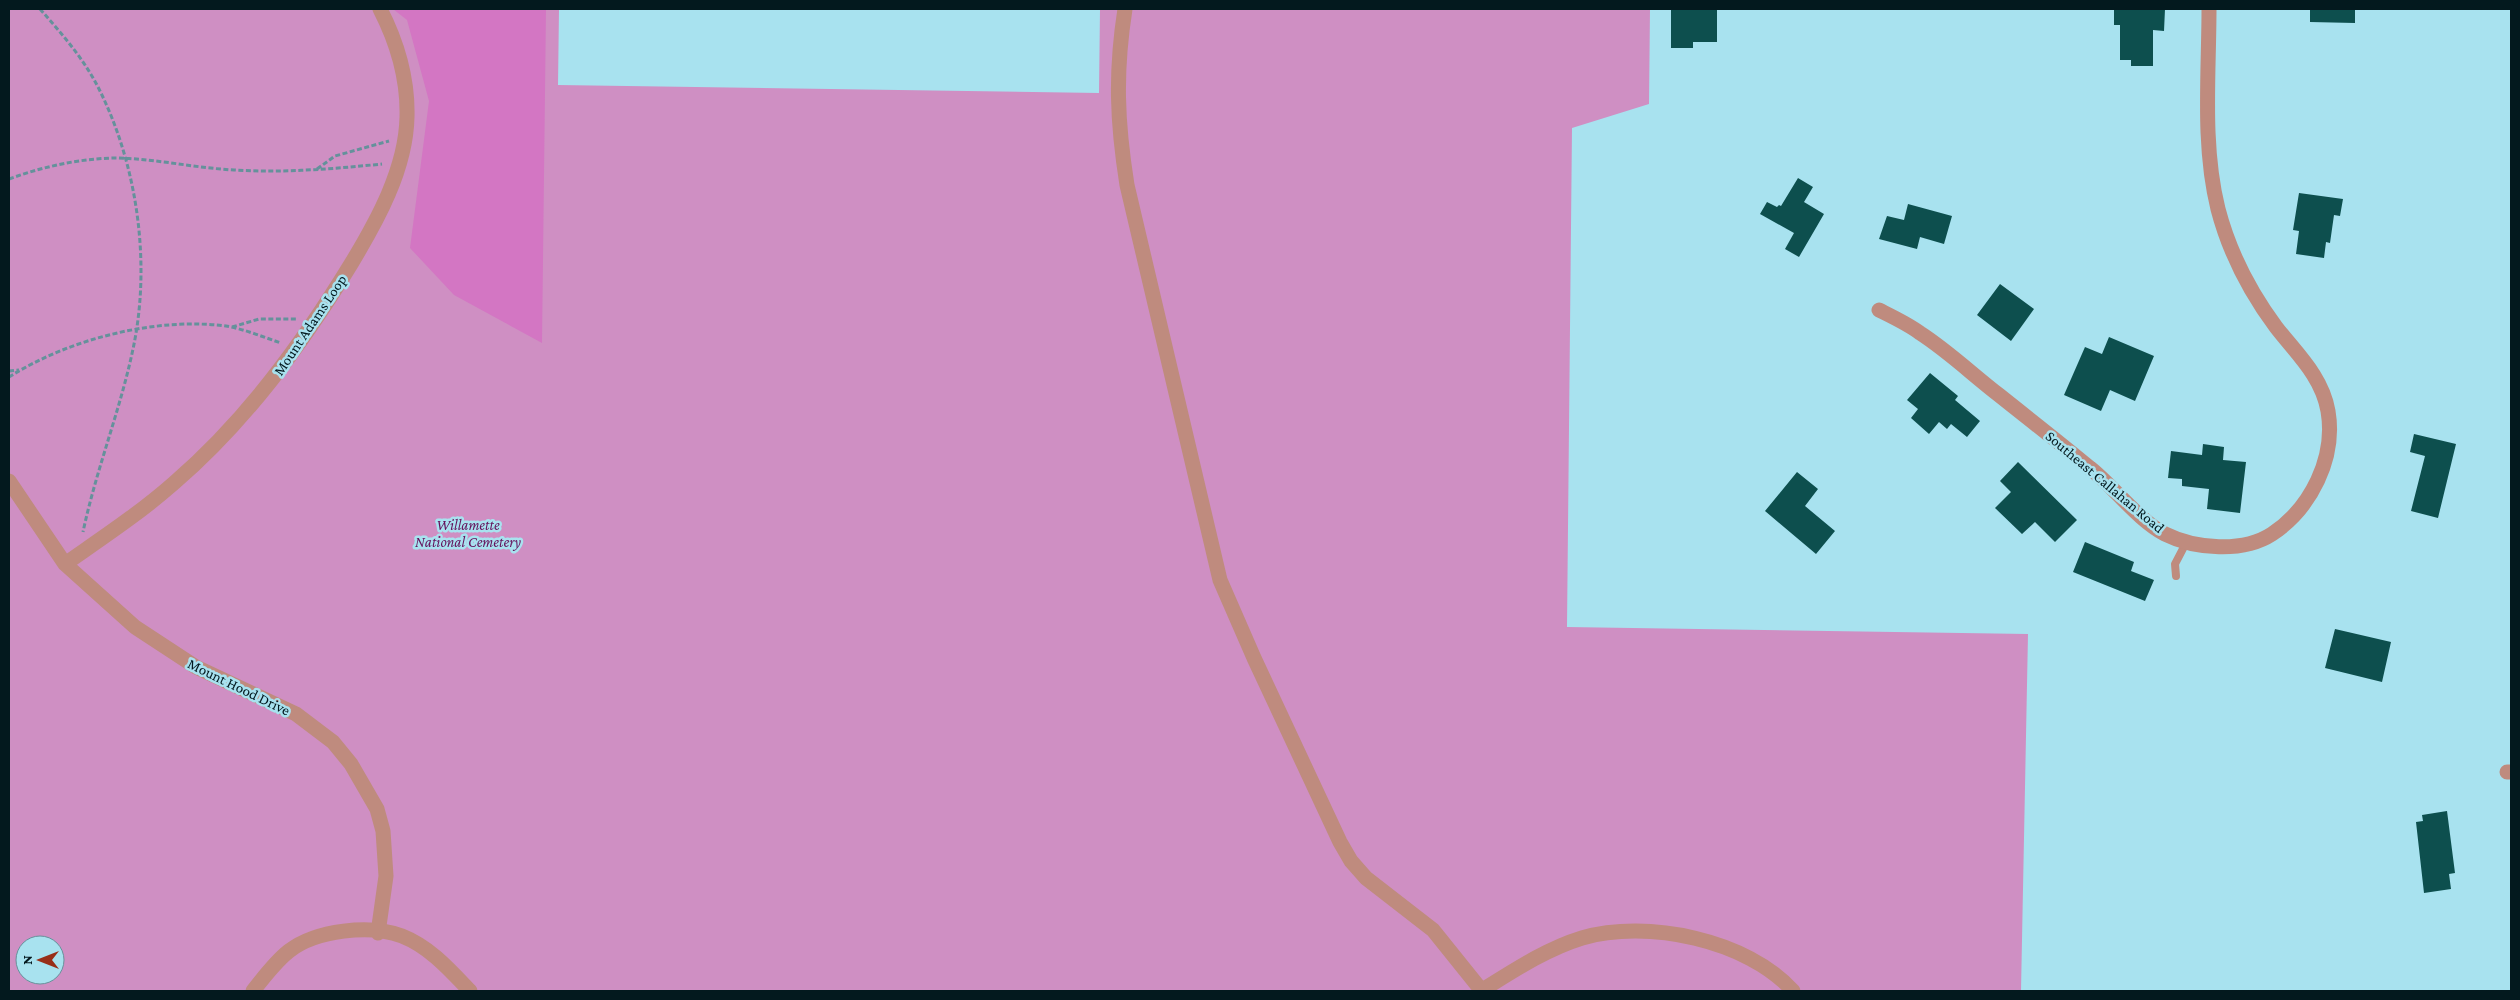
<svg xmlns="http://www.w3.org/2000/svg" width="2520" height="1000" font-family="'Crimson Pro',serif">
  <rect width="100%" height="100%" fill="#a8e2ef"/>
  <path fill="#cf8fc3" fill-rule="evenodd" d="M 9,9 L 559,9 L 558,85 L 1099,93 L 1100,9 L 1650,9 L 1649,104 L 1572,128 L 1567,627 L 2028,634 L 2021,991 L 9,991 ZM 25,945 L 55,945 L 55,975 L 25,975 Z"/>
  <path fill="#d376c3" d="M 393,9 L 546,9 L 542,343 L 454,295 L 410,248 L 429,101 L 407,20 Z"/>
  <path fill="#0d4f4e" d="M 1671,9 L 1717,9 L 1717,42 L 1693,42 L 1693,48 L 1671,48 Z
    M 2114,9 L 2165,9 L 2164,31 L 2153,30 L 2153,66 L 2131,66 L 2131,60 L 2120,60 L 2120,25 L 2114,25 Z
    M 2310,9 L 2355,9 L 2355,23 L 2310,22 Z
    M 1798,178 L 1813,187 L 1804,202 L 1824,214 L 1799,257 L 1785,249 L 1794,233 L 1760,214 L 1767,202 L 1777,207 L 1779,205 L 1781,206 Z
    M 2299,193 L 2343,199 L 2340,216 L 2334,215 L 2330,243 L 2326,242 L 2324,258 L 2296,254 L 2299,231 L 2293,230 Z
    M 1908,204 L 1952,216 L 1944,244 L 1920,237 L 1917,249 L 1879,239 L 1887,216 L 1904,220 Z
    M 2000,284 L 2034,309 L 2011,341 L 1977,315 Z
    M 2109,337 L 2154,356 L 2135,401 L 2110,390 L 2101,411 L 2064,395 L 2085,347 L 2102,354 Z
    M 1930,373 L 1958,396 L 1955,400 L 1980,421 L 1967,437 L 1951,424 L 1947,429 L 1939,422 L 1929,434 L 1911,418 L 1918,409 L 1907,400 Z
    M 2414,434 L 2456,444 L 2438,518 L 2411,511 L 2425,456 L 2410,452 Z
    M 2203,444 L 2224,447 L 2223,460 L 2246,462 L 2240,513 L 2207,509 L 2209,489 L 2182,486 L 2182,479 L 2168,478 L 2171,451 L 2202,455 Z
    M 2018,462 L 2077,520 L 2055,542 L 2035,522 L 2022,534 L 1995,508 L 2011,492 L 2000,481 Z
    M 1797,472 L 1818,489 L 1805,506 L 1835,531 L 1816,554 L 1765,511 Z
    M 2085,542 L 2134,562 L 2131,571 L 2154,580 L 2145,601 L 2073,572 Z
    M 2335,629 L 2391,642 L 2382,682 L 2325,668 Z
    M 2447,811 L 2455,873 L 2449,874 L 2451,889 L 2424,893 L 2416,822 L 2423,821 L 2422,815 Z"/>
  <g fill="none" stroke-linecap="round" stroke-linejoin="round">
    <path stroke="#65919b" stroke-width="3" stroke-dasharray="5 2.5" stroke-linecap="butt" d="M 40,9 C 62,34 85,60 100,91 C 138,168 151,265 133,349 C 120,411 96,470 83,532
      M 317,169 L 335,156 L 389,141
      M 9,179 C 42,167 77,159 113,158 C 153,158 194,168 234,170 C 284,173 332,169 382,164
      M 232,327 L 259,319 L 297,319
      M 9,371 L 19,370
      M 9,377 C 69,339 155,317 226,326 C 244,329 263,337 281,343"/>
    <path stroke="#bf8b7e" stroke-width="8" d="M 2176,576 L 2175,564 L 2187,541"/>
    <path stroke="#bf8b7e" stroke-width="15" d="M 1125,9 C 1115,73 1117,122 1127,185 L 1220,580 L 1254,658 L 1340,842 L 1351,861 L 1366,878 L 1433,930 L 1482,991
      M 1879,310 C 1893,317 1908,324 1920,333 C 1948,351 1973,375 1999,395 C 2029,419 2060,443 2090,468 C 2114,487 2138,520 2165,534 C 2195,549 2243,553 2272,534 C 2311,508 2336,458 2328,411 C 2322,376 2296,353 2276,327 C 2250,292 2229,251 2218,209 C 2202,145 2209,74 2209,9
      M 9,481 L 65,564 L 135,627 L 196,667 L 296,714 L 333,742 L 351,764 L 377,809 L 383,831 L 386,876 L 378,933
      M 65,564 C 102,538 140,513 174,483 C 246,421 302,344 351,264 C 377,221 406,169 407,117 C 408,80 397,42 380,9
      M 2507,772 L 2511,772
      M 253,991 C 264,977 275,962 289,951 C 316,930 370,924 402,936 C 430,947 450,970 470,991
      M 1481,991 C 1513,971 1546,949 1582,938 C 1647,919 1748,940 1793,991"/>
  </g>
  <g text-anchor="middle" stroke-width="5" stroke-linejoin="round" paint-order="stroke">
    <g font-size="15" fill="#03191e" stroke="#a8e2ef">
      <text transform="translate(310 325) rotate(-56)" y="5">Mount Adams Loop</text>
      <text transform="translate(2105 482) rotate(40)" y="5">Southeast Callahan Road</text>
      <text transform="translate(239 687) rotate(26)" y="5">Mount Hood Drive</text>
    </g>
    <g font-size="15" font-style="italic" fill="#65115b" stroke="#a8e2ef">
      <text x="468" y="530">Willamette<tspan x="468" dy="17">National Cemetery</tspan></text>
    </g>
  </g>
  <rect width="2520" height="1000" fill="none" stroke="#03191e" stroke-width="20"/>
  <g transform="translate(40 960) rotate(270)"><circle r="24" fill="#a8e2ef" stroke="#66929b"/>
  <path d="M0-4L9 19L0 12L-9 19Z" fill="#982f19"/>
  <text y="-8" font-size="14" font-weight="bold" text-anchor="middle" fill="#03191e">N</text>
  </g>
</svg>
